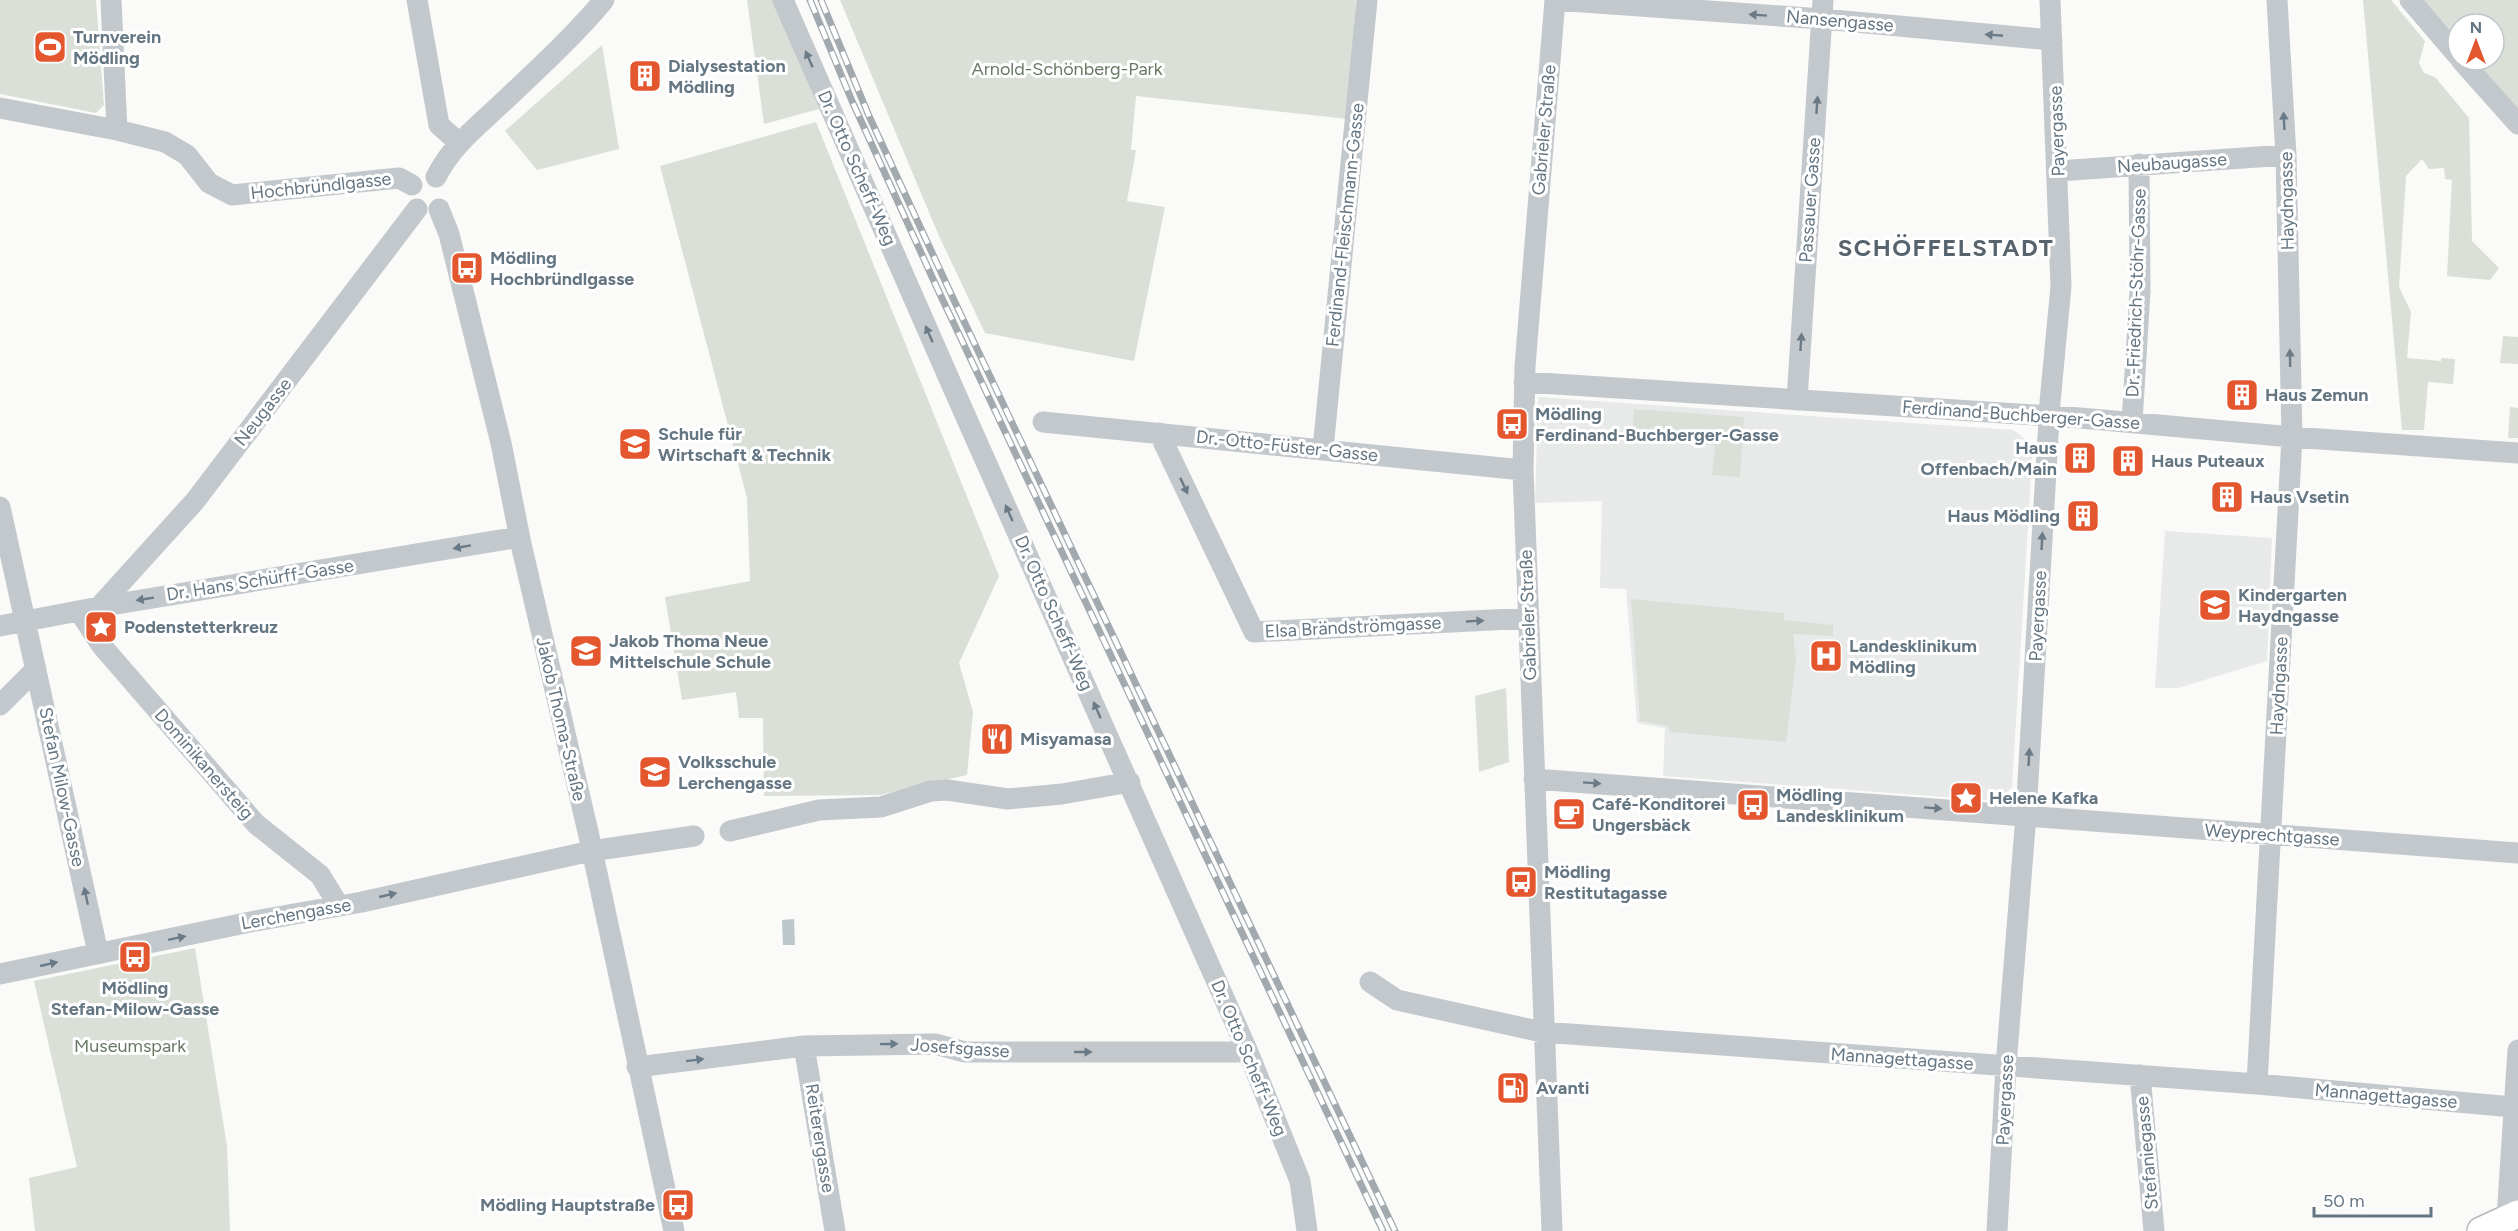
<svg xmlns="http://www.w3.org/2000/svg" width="2518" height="1231" font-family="Figtree,sans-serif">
  <rect width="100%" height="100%" fill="#fafaf8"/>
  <path fill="#e8e9e9" d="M 1538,397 L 2013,430 L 2033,445 L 2012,787 L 1998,801 L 1663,776 L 1665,728 L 1637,723 L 1626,589 L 1600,588 L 1602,501 L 1535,503 Z
    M 2165,531 L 2272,538 L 2267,661 L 2178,688 L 2155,688 Z"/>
  <path fill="#dadfd7" d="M 0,0 L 96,0 L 104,105 L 96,113 L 0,94 Z
    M 747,0 L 776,0 L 819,109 L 764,124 Z
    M 840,0 L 1356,0 L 1348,119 L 1136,96 L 1131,150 L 1136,150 L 1127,201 L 1165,207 L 1134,361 L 985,333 L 939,236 Z
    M 2363,0 L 2391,0 L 2425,41 L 2419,63 L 2424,73 L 2435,77 L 2469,118 L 2472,241 L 2499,268 L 2490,280 L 2447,276 L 2452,180 L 2445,179 L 2444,168 L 2429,169 L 2422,159 L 2406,176 L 2399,287 L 2411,312 L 2407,358 L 2441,361 L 2441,358 L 2455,359 L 2453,384 L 2428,382 L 2424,430 L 2402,430 Z
    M 2423,0 L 2518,0 L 2518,112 L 2474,60 L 2494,60 L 2494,24 L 2458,24 L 2458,41 Z
    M 602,45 L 619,149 L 537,170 L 505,131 Z
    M 816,122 L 999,576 L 959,663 L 973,712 L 967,775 L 880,795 L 764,796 L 763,718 L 739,718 L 736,692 L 682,700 L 665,597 L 750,581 L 747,498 L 660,166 Z
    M 2503,336 L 2518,337 L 2518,364 L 2500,363 Z
    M 2510,407 L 2518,408 L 2518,438 L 2508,438 Z
    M 1634,409 L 1744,417 L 1740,477 L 1712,475 L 1715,445 L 1632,439 Z
    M 1631,599 L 1784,613 L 1784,620 L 1833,625 L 1833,636 L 1793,634 L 1796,660 L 1786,742 L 1670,732 L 1668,726 L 1640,721 Z
    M 1506,688 L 1509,762 L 1479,772 L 1475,696 Z
    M 195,948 L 227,1146 L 230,1231 L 35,1231 L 29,1178 L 77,1167 L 34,981 Z"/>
  <path fill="#bbc7cb" d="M 794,919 L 795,945 L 783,945 L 782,920 Z"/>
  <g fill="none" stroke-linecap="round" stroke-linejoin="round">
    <g stroke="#b5babe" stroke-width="30">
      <path id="major" d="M 2481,1231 L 2518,1214"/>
    </g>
    <path stroke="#c3c8cc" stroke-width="21" d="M 111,0 L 117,130
      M 417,0 L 439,125 L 458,142
      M 783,0 L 954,390 L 1248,1052 L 1300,1181 L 1307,1231
      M 1555,0 L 1822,19 L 2052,40
      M 2410,0 L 2458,56
      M 2461,60 L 2518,124
      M 0,108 L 117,130 L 165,142 L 187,155 L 209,183 L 232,195 L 399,178 L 412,185
      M 2058,171 L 2286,155
      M 436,177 C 452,145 478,126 503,102 C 537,70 575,35 604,0
      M 439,209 L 449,234 L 501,443 L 521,544 L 589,836 L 674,1231
      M 1524,382 L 2080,418 L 2292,437 L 2518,453
      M 1797,400 L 1823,0
      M 1043,422 L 1523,470
      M 2132,422 L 2140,291 L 2139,164
      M 1159,433 L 1254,632 L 1529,618
      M 1323,449 L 1367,0
      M 0,507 L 98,953
      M 99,607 L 195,501 L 417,209
      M 79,611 L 102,646 L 256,824 L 320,875 L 339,906
      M 0,626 L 99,607 L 519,537
      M 0,705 L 36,669
      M 1534,779 L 2518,853
      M 730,831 L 819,810 L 881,807 L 931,791 L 947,790 L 1008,799 L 1062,794 L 1130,782
      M 0,974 L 250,922 L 362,902 L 591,851 L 694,836
      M 1370,982 L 1397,1000 L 1542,1032 L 2257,1084 L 2513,1107
      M 804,1046 L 835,1231
      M 637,1067 L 804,1046 L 935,1044 L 965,1052 L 1248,1052
      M 2140,1075 L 2154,1231
      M 2257,1084 L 2292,437 L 2286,155 L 2277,0
      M 2507,1218 L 2518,1050
      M 1552,1231 L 1523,470 L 1525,366 L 1555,0
      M 1997,1231 L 2006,1066 L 2026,815 L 2050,402 L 2061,286 L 2050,0"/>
    <use href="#major" stroke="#fff" stroke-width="27"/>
    <g stroke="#a2aab0" stroke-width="7">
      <path id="rail" d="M 810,0 L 852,101 L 938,290 L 1383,1231
        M 821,0 L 869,116 L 952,296 L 1395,1231"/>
    </g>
    <use href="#rail" stroke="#fff" stroke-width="4.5" stroke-dasharray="14" stroke-linecap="butt"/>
  </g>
  <defs><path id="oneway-solid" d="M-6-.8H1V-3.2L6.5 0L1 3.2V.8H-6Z" transform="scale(1.5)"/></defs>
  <g fill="#6a7a87">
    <use href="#oneway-solid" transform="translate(1758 15) rotate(-176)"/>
    <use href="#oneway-solid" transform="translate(1994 35) rotate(-175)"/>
    <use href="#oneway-solid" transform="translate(809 59) rotate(-114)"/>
    <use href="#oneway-solid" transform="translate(1817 105) rotate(-86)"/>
    <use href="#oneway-solid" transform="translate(2284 121) rotate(-93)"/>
    <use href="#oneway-solid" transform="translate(929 334) rotate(-114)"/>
    <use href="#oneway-solid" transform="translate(1801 342) rotate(-86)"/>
    <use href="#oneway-solid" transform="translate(2290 358) rotate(-91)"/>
    <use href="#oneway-solid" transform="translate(1184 486) rotate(65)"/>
    <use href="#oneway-solid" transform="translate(1009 513) rotate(-114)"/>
    <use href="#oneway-solid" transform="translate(2042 541) rotate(-87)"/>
    <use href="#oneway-solid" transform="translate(462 547) rotate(170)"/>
    <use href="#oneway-solid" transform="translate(145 599) rotate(171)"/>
    <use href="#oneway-solid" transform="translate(1475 621) rotate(-3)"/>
    <use href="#oneway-solid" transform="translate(1097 710) rotate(-114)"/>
    <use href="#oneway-solid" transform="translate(2029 757) rotate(-87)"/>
    <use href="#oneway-solid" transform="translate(1592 783) rotate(4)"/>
    <use href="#oneway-solid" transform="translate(1933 808) rotate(4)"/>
    <use href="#oneway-solid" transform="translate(388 895) rotate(-13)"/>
    <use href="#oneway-solid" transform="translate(86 896) rotate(-102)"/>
    <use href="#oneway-solid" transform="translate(177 938) rotate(-12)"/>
    <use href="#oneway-solid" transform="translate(49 964) rotate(-13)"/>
    <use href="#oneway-solid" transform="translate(889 1044) rotate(-1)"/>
    <use href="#oneway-solid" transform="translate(1083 1052)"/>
    <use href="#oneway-solid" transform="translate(695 1060) rotate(-7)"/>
  </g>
  <defs>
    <g id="stadium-square" transform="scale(1.725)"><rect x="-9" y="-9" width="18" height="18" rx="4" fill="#e4572e" stroke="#fff"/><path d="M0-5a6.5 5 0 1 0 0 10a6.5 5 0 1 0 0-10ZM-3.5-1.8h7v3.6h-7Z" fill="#fff"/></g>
    <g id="building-square" transform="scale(1.725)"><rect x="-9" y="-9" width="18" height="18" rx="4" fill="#e4572e" stroke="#fff"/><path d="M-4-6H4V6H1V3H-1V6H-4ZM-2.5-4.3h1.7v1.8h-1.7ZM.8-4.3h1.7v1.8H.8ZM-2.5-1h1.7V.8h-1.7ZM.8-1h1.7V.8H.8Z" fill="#fff"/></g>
    <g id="bus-square" transform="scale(1.725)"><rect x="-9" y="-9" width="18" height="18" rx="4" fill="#e4572e" stroke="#fff"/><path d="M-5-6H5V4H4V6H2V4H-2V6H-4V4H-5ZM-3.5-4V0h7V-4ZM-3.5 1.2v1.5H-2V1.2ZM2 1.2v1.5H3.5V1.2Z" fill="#fff"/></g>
    <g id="school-square" transform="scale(1.725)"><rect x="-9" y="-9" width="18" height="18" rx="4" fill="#e4572e" stroke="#fff"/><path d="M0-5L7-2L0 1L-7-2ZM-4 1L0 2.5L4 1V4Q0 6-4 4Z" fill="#fff"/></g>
    <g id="sight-square" transform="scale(1.725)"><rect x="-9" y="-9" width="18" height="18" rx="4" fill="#e4572e" stroke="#fff"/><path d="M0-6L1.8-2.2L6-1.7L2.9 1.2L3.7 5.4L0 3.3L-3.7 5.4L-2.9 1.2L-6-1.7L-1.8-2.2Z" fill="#fff"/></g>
    <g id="hospital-square" transform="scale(1.725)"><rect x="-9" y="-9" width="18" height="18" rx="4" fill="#e4572e" stroke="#fff"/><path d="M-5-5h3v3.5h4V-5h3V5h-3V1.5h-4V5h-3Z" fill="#fff"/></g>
    <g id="restaurant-square" transform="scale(1.725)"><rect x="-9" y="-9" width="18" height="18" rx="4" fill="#e4572e" stroke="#fff"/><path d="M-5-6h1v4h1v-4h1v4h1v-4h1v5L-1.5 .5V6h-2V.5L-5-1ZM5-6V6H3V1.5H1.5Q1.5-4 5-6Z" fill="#fff"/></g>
    <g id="cafe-square" transform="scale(1.725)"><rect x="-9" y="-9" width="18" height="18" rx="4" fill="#e4572e" stroke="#fff"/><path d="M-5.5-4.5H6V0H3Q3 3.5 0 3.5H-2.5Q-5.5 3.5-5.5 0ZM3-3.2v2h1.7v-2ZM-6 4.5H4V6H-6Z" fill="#fff"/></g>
    <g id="fuel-square" transform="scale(1.725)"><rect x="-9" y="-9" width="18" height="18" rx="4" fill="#e4572e" stroke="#fff"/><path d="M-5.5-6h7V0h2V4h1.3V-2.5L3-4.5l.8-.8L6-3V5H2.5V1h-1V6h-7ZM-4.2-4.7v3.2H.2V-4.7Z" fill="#fff"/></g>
  </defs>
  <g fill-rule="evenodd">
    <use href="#stadium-square" x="50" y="47"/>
    <use href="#building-square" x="645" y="76"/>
    <use href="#bus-square" x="467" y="268"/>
    <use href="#building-square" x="2242" y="395"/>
    <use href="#bus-square" x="1512" y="424"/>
    <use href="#school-square" x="635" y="444"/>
    <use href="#building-square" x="2080" y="458"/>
    <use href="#building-square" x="2128" y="461"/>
    <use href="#building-square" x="2227" y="497"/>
    <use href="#building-square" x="2083" y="516"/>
    <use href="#school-square" x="2215" y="605"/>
    <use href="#sight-square" x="101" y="627"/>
    <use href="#school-square" x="586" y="651"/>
    <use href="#hospital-square" x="1826" y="656"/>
    <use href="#restaurant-square" x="997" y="739"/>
    <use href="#school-square" x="655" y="772"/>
    <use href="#sight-square" x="1966" y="798"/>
    <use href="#bus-square" x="1753" y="805"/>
    <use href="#cafe-square" x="1569" y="814"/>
    <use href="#bus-square" x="1521" y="882"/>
    <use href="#bus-square" x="135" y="957"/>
    <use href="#fuel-square" x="1513" y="1088"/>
    <use href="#bus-square" x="678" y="1205"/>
  </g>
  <g text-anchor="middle" stroke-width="6" stroke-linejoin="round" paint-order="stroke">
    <g font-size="18" fill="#657683" stroke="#fff">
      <text transform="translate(1840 21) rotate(5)" y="6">Nansengasse</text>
      <text transform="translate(1544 130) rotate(-85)" y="6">Gabrieler Straße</text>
      <text transform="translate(2057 131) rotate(-92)" y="6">Payergasse</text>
      <text transform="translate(2172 163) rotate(-4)" y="6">Neubaugasse</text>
      <text transform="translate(857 168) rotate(66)" y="6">Dr. Otto Scheff-Weg</text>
      <text transform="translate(321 186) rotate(-6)" y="6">Hochbründlgasse</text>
      <text transform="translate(1810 200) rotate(-86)" y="6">Passauer Gasse</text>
      <text transform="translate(2287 201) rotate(-91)" y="6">Haydngasse</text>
      <text transform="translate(1345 225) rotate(-84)" y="6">Ferdinand-Fleischmann-Gasse</text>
      <text transform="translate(2136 293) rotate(-88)" y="6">Dr.-Friedrich-Stöhr-Gasse</text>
      <text transform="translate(263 412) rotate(-52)" y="6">Neugasse</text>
      <text transform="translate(2021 415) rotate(4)" y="6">Ferdinand-Buchberger-Gasse</text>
      <text transform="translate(1287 446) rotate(6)" y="6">Dr.-Otto-Füster-Gasse</text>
      <text transform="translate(260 580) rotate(-9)" y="6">Dr. Hans Schürff-Gasse</text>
      <text transform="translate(1054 613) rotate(66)" y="6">Dr. Otto Scheff-Weg</text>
      <text transform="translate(1528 615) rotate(-92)" y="6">Gabrieler Straße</text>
      <text transform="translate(2038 616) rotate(-87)" y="6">Payergasse</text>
      <text transform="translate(1353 627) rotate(-3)" y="6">Elsa Brändströmgasse</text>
      <text transform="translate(2279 686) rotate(-87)" y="6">Haydngasse</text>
      <text transform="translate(561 719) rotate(77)" y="6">Jakob Thoma-Straße</text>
      <text transform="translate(204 764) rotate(49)" y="6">Dominikanersteig</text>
      <text transform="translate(62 787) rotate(78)" y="6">Stefan Milow-Gasse</text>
      <text transform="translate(2272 835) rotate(4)" y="6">Weyprechtgasse</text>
      <text transform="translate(296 914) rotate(-10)" y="6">Lerchengasse</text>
      <text transform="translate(960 1048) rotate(4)" y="6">Josefsgasse</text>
      <text transform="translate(1249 1058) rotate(67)" y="6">Dr. Otto Scheff-Weg</text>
      <text transform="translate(1902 1059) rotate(4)" y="6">Mannagettagasse</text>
      <text transform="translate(2386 1096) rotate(5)" y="6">Mannagettagasse</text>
      <text transform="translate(2005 1100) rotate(-87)" y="6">Payergasse</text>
      <text transform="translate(820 1138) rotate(81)" y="6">Reiterergasse</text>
      <text transform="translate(2147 1153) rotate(-95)" y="6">Stefaniegasse</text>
    </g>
    <g font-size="18" font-weight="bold" fill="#657683" stroke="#fff" text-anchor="start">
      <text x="73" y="43">Turnverein<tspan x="73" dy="21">Mödling</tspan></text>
      <text x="668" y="72">Dialysestation<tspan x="668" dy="21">Mödling</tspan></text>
      <text x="490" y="264">Mödling<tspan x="490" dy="21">Hochbründlgasse</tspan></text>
      <text x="2265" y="401">Haus Zemun</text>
      <text x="1535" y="420">Mödling<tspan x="1535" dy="21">Ferdinand-Buchberger-Gasse</tspan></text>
      <text x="658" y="440">Schule für<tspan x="658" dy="21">Wirtschaft &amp; Technik</tspan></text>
      <text x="2057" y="454" text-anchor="end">Haus<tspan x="2057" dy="21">Offenbach/Main</tspan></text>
      <text x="2151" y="467">Haus Puteaux</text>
      <text x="2250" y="503">Haus Vsetin</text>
      <text x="2060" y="522" text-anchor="end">Haus Mödling</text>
      <text x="2238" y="601">Kindergarten<tspan x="2238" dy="21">Haydngasse</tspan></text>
      <text x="124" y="633">Podenstetterkreuz</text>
      <text x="609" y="647">Jakob Thoma Neue<tspan x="609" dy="21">Mittelschule Schule</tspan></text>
      <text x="1849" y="652">Landesklinikum<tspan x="1849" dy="21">Mödling</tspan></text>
      <text x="1020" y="745">Misyamasa</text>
      <text x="678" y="768">Volksschule<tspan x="678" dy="21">Lerchengasse</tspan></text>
      <text x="1776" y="801">Mödling<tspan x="1776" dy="21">Landesklinikum</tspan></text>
      <text x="1989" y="804">Helene Kafka</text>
      <text x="1592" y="810">Café-Konditorei<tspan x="1592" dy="21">Ungersbäck</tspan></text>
      <text x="1544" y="878">Mödling<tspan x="1544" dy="21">Restitutagasse</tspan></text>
      <text x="135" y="994" text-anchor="middle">Mödling<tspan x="135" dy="21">Stefan-Milow-Gasse</tspan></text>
      <text x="1536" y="1094">Avanti</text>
      <text x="655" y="1211" text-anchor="end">Mödling Hauptstraße</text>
    </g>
    <g font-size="18" fill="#687a64" stroke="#fff">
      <text x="1067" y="75">Arnold-Schönberg-Park</text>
      <text x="130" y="1052">Museumspark</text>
    </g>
    <g font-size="24" font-weight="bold" letter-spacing="1.5" fill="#57646e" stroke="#fff">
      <text x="1946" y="256">SCHÖFFELSTADT</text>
    </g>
  </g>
  <g transform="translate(2476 42)"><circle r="28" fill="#ffffff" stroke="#c1c8cd" stroke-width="1.5"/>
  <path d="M0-4.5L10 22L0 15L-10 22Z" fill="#e4572e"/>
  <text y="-9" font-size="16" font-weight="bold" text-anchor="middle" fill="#657683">N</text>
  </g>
  <path d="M2314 1207v9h117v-9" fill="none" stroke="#657683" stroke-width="3"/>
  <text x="2323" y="1207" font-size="18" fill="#657683" stroke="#ffffff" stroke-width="4.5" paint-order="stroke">50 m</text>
</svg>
